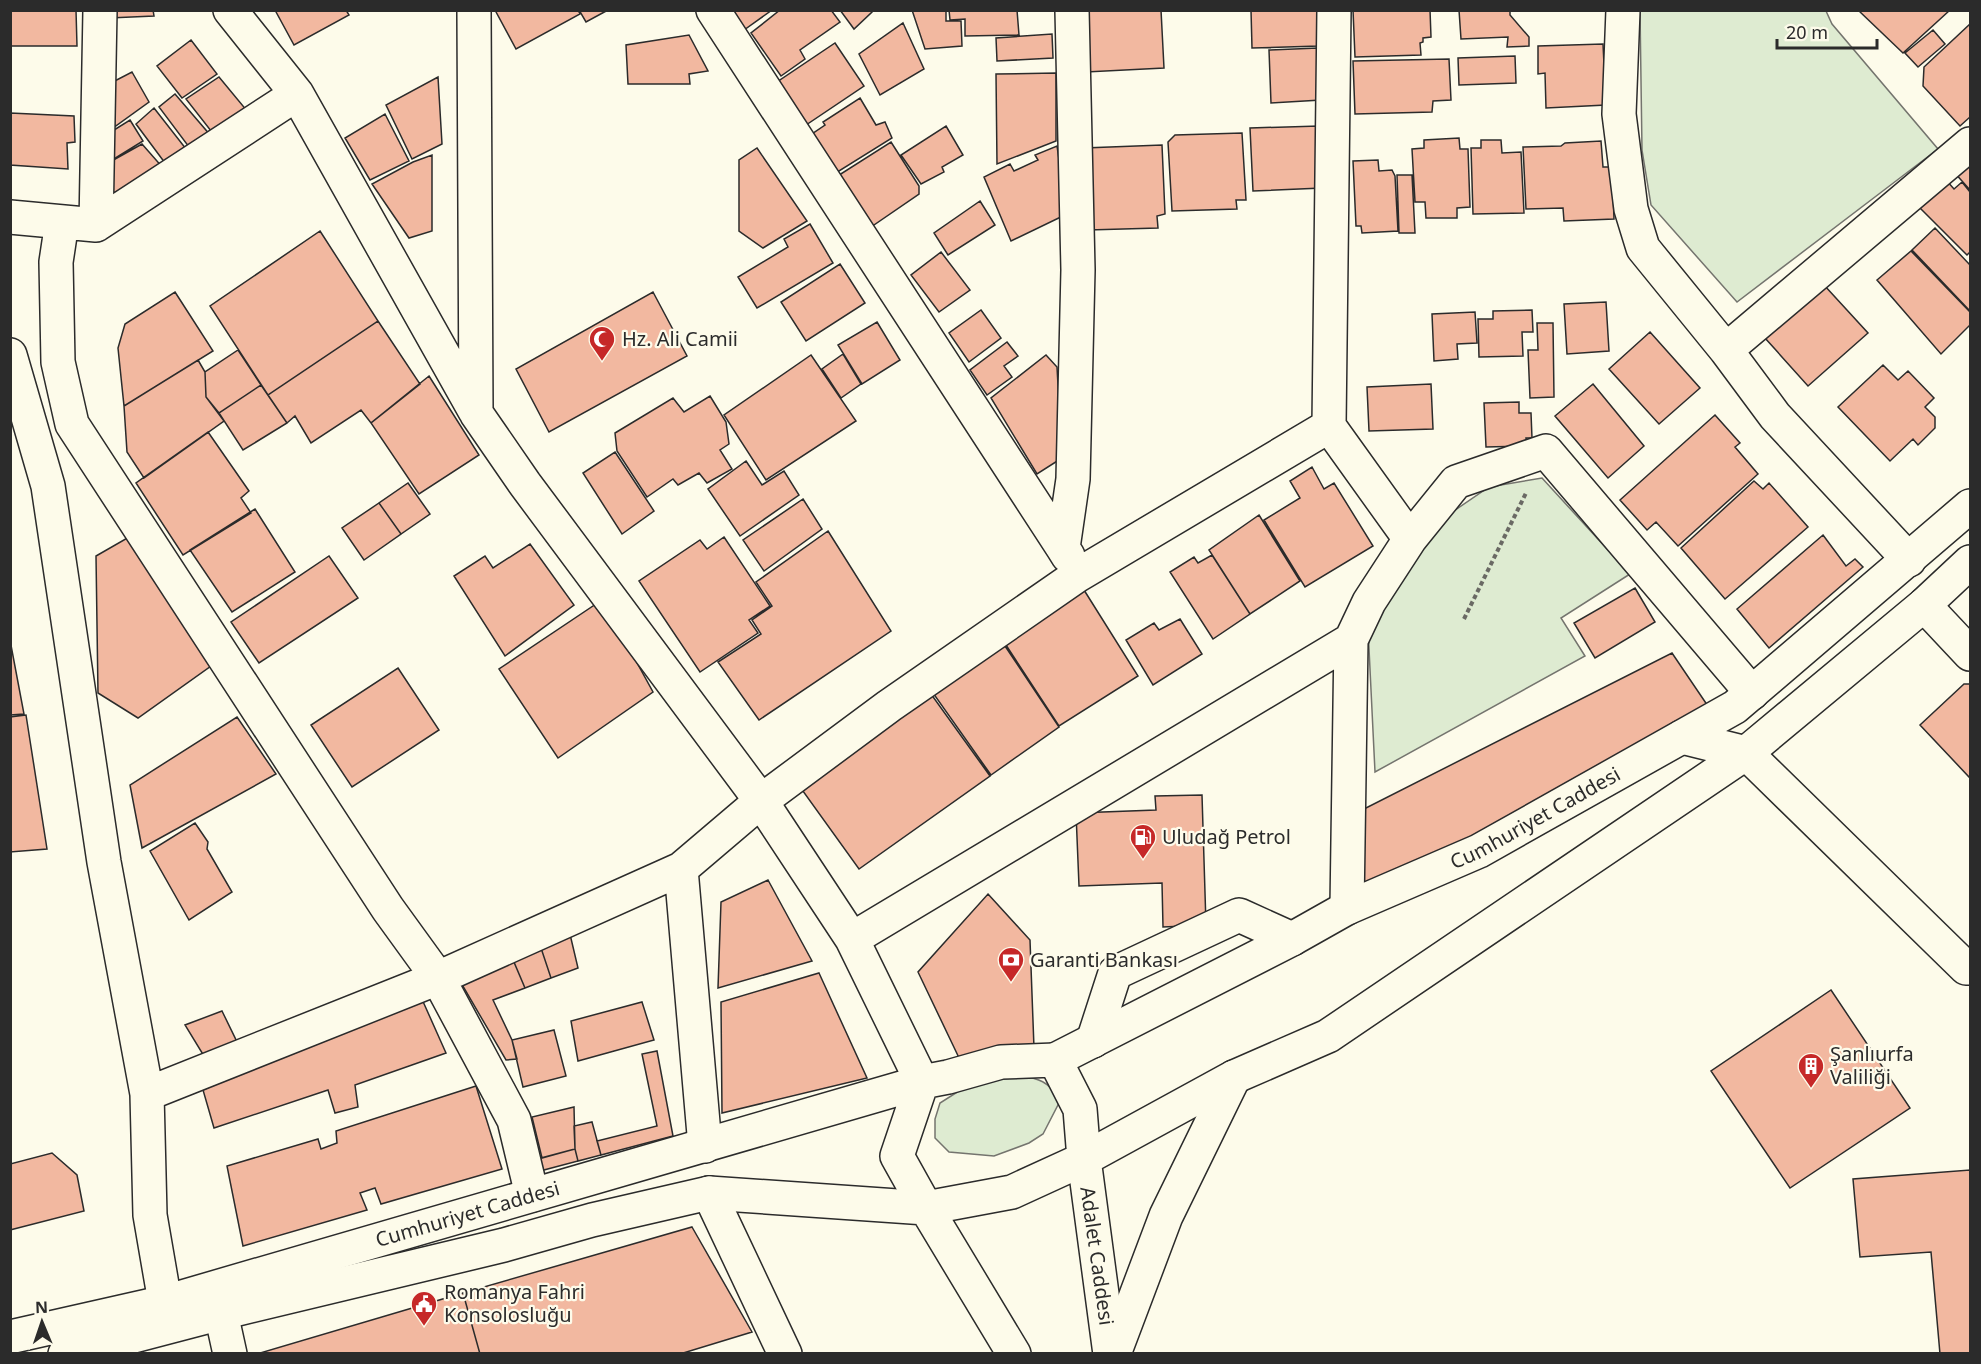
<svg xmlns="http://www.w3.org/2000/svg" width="1981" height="1364" font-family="'Noto Sans',sans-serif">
  <rect width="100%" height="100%" fill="#fdfbea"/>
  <path fill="#deebd1" stroke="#74746e" stroke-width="1.5" d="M 1640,11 L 1826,11 L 1832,24 L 1938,149 L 1737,302 L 1651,205 L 1642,150 Z
    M 1542,478 L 1630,574 L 1561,618 L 1585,656 L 1375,772 L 1368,628 L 1442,519 L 1489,487 Z
    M 1019,1075 C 1040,1079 1047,1081 1061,1099 L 1043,1134 L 1029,1143 L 994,1156 L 949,1152 L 935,1138 L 935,1119 L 940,1103 L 973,1082 Z"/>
  <path fill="#f2b8a0" stroke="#2b2b2b" stroke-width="1.5" d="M 10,10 L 76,10 L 77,46 L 10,46 Z
    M 109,10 L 153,10 L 154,16 L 109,18 Z
    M 275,10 L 346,10 L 349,15 L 294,45 Z
    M 495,10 L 578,10 L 580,14 L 516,49 Z
    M 579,10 L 608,10 L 586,22 Z
    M 731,10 L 772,10 L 744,30 Z
    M 780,10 L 831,10 L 840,22 L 800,50 L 805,59 L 781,76 L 751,33 Z
    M 840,10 L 871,10 L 872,12 L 854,29 Z
    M 912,10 L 946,10 L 946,21 L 961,21 L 962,46 L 925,49 Z
    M 949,10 L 1017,10 L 1019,35 L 965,36 L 965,19 L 950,20 Z
    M 1085,10 L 1161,10 L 1164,68 L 1086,72 Z
    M 1251,10 L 1318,10 L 1319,46 L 1252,48 Z
    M 1353,10 L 1430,10 L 1431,37 L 1423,38 L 1423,42 L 1420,43 L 1421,55 L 1355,57 Z
    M 1459,10 L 1510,10 L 1510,15 L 1529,37 L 1529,46 L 1507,47 L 1508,37 L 1461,39 Z
    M 1858,10 L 1950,10 L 1903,53 Z
    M 903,23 L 924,69 L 880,95 L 859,54 Z
    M 1970,24 L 1970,117 L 1960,126 L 1923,86 L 1924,67 Z
    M 1933,30 L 1945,44 L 1918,67 L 1905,53 Z
    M 1052,34 L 1053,58 L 997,61 L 996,38 Z
    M 689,35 L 708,71 L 689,74 L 690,84 L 628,84 L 626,45 Z
    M 191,40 L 217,74 L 182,98 L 157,66 Z
    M 835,43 L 864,86 L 806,125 L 777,82 Z
    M 1603,44 L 1606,105 L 1546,108 L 1545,73 L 1538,74 L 1538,46 Z
    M 1318,48 L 1321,100 L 1271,103 L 1269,50 Z
    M 1515,56 L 1516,83 L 1459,85 L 1458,58 Z
    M 1449,59 L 1451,100 L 1433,101 L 1432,112 L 1355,114 L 1353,61 Z
    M 132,72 L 149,102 L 106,133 L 105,86 Z
    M 1056,73 L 1056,141 L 997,164 L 996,74 Z
    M 219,77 L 248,112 L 215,136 L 186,99 Z
    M 438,77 L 442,144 L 412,159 L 386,105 Z
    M 175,94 L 211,136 L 192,151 L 159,107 Z
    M 860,98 L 876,125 L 885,122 L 892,138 L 831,176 L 806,138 L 825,125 L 823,122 Z
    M 154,108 L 190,154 L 168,167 L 136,124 Z
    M 10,113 L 74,116 L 75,142 L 67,143 L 68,169 L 10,165 Z
    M 385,114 L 409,161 L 370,180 L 345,138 Z
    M 130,120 L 143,141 L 109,162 L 106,135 Z
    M 946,126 L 963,155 L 942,167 L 944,172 L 921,184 L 901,155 Z
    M 1319,126 L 1322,188 L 1253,191 L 1250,128 Z
    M 1242,133 L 1246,200 L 1236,200 L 1237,209 L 1172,211 L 1168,142 L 1175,135 Z
    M 1459,138 L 1460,149 L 1468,149 L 1470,207 L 1457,208 L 1457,218 L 1426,218 L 1425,202 L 1415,202 L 1412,149 L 1424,148 L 1424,140 Z
    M 1481,140 L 1501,140 L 1502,153 L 1521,152 L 1524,213 L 1473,214 L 1471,148 L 1481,148 Z
    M 1601,141 L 1603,167 L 1612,167 L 1614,219 L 1564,221 L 1563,208 L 1526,209 L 1523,147 L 1561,146 L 1565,143 Z
    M 891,142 L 919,186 L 919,194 L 871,227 L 836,177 Z
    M 142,144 L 164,169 L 122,194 L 110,193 L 108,163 Z
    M 1162,145 L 1165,214 L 1157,216 L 1158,228 L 1088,230 L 1084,148 Z
    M 1057,146 L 1067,214 L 1011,241 L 984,177 L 1010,164 L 1014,171 L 1038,160 L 1035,155 Z
    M 757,148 L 807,221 L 763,248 L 739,231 L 739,160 Z
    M 432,155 L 432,231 L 409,238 L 372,184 L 413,162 Z
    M 1970,158 L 1970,190 L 1954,172 Z
    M 1378,160 L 1379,171 L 1392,170 L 1395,176 L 1398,231 L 1362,233 L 1361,226 L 1356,226 L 1353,161 Z
    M 1397,175 L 1412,175 L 1415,233 L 1399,233 Z
    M 1946,180 L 1954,189 L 1962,182 L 1970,192 L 1970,252 L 1967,255 L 1920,208 Z
    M 980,201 L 995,225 L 948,255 L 934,233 Z
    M 810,224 L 833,263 L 757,308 L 738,277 L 788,247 L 784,239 Z
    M 1935,228 L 1970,265 L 1970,311 L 1912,250 Z
    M 320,231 L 378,321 L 268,395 L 210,306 Z
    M 1911,251 L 1970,312 L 1970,325 L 1941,354 L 1877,280 Z
    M 941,252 L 970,290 L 939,312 L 911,275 Z
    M 840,264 L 865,303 L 806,341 L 781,302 Z
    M 1824,285 L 1868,333 L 1808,386 L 1765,338 Z
    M 175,292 L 213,351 L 124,406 L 118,348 L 125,324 Z
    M 653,292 L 687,356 L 549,432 L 516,369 Z
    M 1606,302 L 1609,351 L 1567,354 L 1564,304 Z
    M 981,310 L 1001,338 L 969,362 L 949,333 Z
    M 1532,310 L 1533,332 L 1522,332 L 1523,356 L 1479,357 L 1478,319 L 1493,319 L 1493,311 Z
    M 1475,312 L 1477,343 L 1457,344 L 1458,359 L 1434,361 L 1432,314 Z
    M 378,321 L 420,384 L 371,423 L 361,410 L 311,443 L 295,416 L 287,423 L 268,395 Z
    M 877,322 L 900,360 L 862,384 L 838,345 Z
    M 1537,323 L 1553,323 L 1554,397 L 1530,398 L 1528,350 L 1538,350 Z
    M 1650,332 L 1700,388 L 1659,424 L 1609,369 Z
    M 1007,342 L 1018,356 L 1004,366 L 1012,377 L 987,395 L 970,370 Z
    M 238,350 L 261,385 L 219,413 L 206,397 L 205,372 Z
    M 843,354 L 861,384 L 841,398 L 822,369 Z
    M 811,355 L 856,421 L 766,480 L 724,415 Z
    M 1046,355 L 1057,367 L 1062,458 L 1037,474 L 991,398 Z
    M 198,360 L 205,372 L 206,397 L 224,421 L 144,478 L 127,452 L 124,406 Z
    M 1883,365 L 1898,380 L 1908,371 L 1934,398 L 1925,407 L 1935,417 L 1935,428 L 1918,445 L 1913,439 L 1890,461 L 1838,407 Z
    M 429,376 L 479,455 L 419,494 L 371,423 Z
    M 1431,384 L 1433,429 L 1369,431 L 1367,387 Z
    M 1593,384 L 1644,446 L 1608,478 L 1555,416 Z
    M 261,385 L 287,423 L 243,450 L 219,413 Z
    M 710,396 L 726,422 L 729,444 L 720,450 L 732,469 L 707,483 L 699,473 L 678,485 L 673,479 L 647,497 L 617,451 L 615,433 L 673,398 L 684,412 Z
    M 1519,402 L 1519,413 L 1531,413 L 1532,438 L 1526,438 L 1527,446 L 1486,447 L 1484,403 Z
    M 1715,415 L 1740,443 L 1735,447 L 1758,474 L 1678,546 L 1656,522 L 1647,530 L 1620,500 Z
    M 208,432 L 249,491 L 241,498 L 251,513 L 183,555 L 136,483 Z
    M 615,452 L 654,511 L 622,534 L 583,473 Z
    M 746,461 L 762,485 L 784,471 L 799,495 L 740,536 L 708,489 Z
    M 1312,467 L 1324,489 L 1334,483 L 1373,546 L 1305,587 L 1264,520 L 1300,498 L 1290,481 Z
    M 1754,481 L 1763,489 L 1769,483 L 1808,527 L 1725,599 L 1681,548 Z
    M 408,483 L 430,514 L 401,534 L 379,503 Z
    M 803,499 L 822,529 L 764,571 L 743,540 Z
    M 379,503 L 401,534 L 364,560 L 342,528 Z
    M 255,509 L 295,572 L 232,612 L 190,550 Z
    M 1259,515 L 1300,581 L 1250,614 L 1209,550 Z
    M 828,531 L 891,631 L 759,720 L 718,662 L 761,634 L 752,620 L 772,606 L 756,582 Z
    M 136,533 L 218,661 L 138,718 L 98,693 L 96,556 Z
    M 1823,535 L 1846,566 L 1855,559 L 1863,567 L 1769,648 L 1737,609 Z
    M 724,537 L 770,606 L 749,620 L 758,633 L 700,672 L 639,581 L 700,540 L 707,549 Z
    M 530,544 L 574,605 L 505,656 L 454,576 L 485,556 L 493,568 Z
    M 1212,555 L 1250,614 L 1213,639 L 1170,572 L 1194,557 L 1198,563 Z
    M 329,556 L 358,598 L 259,663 L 231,622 Z
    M 1635,588 L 1655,622 L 1595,658 L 1574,623 Z
    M 1084,590 L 1138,676 L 1059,726 L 1004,642 Z
    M 596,604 L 636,661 L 653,692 L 558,758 L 499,669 Z
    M 1180,619 L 1202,654 L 1153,685 L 1126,640 L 1154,623 L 1159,630 Z
    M 10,640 L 24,714 L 10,715 Z
    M 1003,643 L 1059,727 L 991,775 L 933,693 Z
    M 1672,653 L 1714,715 L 1363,897 L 1360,811 Z
    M 398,668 L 439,730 L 352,787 L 311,725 Z
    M 1964,684 L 1970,684 L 1970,778 L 1920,725 Z
    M 931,694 L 990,776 L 859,869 L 800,787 Z
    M 26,715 L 47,849 L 10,852 L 10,717 Z
    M 237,717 L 276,774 L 142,848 L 130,785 Z
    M 1202,795 L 1206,925 L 1163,927 L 1162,883 L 1079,886 L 1076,813 L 1156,810 L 1155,796 Z
    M 195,823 L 208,842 L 207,849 L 232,892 L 189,920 L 150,851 Z
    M 768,880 L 812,961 L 718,988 L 721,902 Z
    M 988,894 L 1030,940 L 1034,1048 L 961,1062 L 918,972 Z
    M 569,930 L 578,968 L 551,978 L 539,942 Z
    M 539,942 L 551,978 L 525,988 L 511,955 Z
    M 511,955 L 525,988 L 493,1000 L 512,1040 L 517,1059 L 506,1060 L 457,976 Z
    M 819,973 L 867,1078 L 722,1113 L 721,1002 Z
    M 1831,990 L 1910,1108 L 1790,1188 L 1711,1071 Z
    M 421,997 L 446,1053 L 355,1085 L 358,1107 L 335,1113 L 328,1090 L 214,1128 L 203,1090 L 282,1052 Z
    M 642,1002 L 654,1040 L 578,1061 L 571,1021 Z
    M 222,1011 L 239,1046 L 207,1061 L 185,1025 Z
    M 554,1030 L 566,1076 L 523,1087 L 512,1040 Z
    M 657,1051 L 673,1136 L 601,1155 L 597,1141 L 657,1126 L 642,1054 Z
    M 476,1086 L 502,1169 L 381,1204 L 375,1188 L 360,1193 L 367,1210 L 243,1246 L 227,1166 L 318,1139 L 321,1149 L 337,1143 L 336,1131 Z
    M 574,1107 L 575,1149 L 542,1158 L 532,1117 Z
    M 592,1122 L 601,1155 L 578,1161 L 575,1149 L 574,1126 Z
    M 575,1149 L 578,1161 L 540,1171 L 537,1159 Z
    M 52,1153 L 77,1175 L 84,1211 L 10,1230 L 10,1164 Z
    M 1970,1170 L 1970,1354 L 1940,1354 L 1931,1252 L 1860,1257 L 1853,1179 Z
    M 692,1227 L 752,1332 L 680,1354 L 480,1354 L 463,1293 Z
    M 463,1293 L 480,1354 L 260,1354 L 260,1353 Z"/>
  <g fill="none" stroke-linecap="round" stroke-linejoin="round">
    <g stroke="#2b2b2b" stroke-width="36">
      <path id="minor" d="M 230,10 L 297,94 L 475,411
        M 474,10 L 476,413 L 525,484 L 761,801 L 852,939 L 922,1082
        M 713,10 L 1063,548
        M 1623,10 L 1619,114 L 1631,209 L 1643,248 L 1726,350 L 1970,144
        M 10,217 L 96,225 L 297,94
        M 62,222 L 56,262 L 58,362 L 72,424 L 388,909 L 438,978 L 514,1120 L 532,1195
        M 96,225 L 100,10
        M 1726,350 L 1775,416 L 1909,560
        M 10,355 L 48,486 L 104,862 L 147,1094 L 150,1215 L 165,1302
        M 1329,426 L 1334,10
        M 1410,539 L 1456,482 L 1546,451 L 1752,693
        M 1068,556 L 1063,548 L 1073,479 L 1078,270 L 1072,10
        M 1924,605 L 1970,654
        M 1682,737 L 1746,753 L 1966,968 L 1970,968
        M 681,869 L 705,1146
        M 852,939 L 1351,640
        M 1093,1041 L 1115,973 L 1239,915 L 1292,939
        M 147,1094 L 438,978 L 681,869 L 761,801 L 889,706 L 1078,575 L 1329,426 L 1410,539 L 1369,602 L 1351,640 L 1347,908
        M 709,1193 L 785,1354
        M 221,1313 L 230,1354
        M 1114,1354 L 1166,1216 L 1234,1077"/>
    </g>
    <g stroke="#2b2b2b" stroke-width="36">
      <g id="major">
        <path id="s1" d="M 1055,1060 L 1292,939 L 1347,908 L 1479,851 L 1735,707 L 1970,506"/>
        <path id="s2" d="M 10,1337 L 165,1302 L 922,1082 L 948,1077 L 1001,1062 L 1055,1060 L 1080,1109 L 1084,1159 L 1012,1192 L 926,1208 L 897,1156 L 922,1082"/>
        <path d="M 65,1354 L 221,1313 L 504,1245 L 592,1220 L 709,1193 L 926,1208 L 1014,1354"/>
        <path d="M 1110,1354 L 1084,1159 L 1234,1077 L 1328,1036 L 1746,753 L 1924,605 L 1970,562"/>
      </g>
    </g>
    <path stroke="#6a6964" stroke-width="4" stroke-dasharray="4.5 3" stroke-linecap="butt" d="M 1464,619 L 1526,493"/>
    <use href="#minor" stroke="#fdfbea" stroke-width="33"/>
    <use href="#major" stroke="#fdfbea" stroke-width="33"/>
  </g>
  <defs>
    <g id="mosque-pin" transform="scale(1.35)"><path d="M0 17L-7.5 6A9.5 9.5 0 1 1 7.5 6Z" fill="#c62828" stroke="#fdfbea"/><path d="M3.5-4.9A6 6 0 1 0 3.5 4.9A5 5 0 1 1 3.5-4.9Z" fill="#fff"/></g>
    <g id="fuel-pin" transform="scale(1.35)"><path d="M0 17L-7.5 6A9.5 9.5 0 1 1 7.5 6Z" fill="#c62828" stroke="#fdfbea"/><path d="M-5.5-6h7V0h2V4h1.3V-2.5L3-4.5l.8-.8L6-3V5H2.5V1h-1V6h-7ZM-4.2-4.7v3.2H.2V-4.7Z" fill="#fff"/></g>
    <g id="bank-pin" transform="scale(1.35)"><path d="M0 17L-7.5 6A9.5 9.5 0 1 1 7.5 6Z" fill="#c62828" stroke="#fdfbea"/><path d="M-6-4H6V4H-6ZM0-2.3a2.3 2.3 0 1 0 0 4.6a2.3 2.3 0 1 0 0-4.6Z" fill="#fff"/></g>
    <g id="building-pin" transform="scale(1.35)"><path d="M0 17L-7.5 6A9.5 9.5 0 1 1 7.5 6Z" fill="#c62828" stroke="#fdfbea"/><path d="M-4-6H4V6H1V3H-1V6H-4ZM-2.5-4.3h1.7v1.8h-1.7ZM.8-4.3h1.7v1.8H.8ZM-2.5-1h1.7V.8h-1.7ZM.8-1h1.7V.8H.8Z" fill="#fff"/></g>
    <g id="civic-pin" transform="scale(1.35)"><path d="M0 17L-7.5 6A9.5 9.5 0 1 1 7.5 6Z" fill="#c62828" stroke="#fdfbea"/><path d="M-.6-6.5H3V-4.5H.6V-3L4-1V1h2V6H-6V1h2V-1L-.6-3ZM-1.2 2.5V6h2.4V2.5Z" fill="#fff"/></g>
  </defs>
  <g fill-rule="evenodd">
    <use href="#mosque-pin" x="602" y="339"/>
    <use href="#fuel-pin" x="1143" y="837"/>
    <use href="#bank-pin" x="1011" y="960"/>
    <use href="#building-pin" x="1811" y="1066"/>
    <use href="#civic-pin" x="424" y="1304"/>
  </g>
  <g text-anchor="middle" stroke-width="4.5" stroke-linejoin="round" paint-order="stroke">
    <g font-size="20" fill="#2b2b2b" stroke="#fdfbea" text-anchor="start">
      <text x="622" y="346">Hz. Ali Camii</text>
      <text x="1162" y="844">Uludağ Petrol</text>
      <text x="1030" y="967">Garanti Bankası</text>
      <text x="1830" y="1061">Şanlıurfa<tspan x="1830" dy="23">Valiliği</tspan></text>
      <text x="444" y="1299">Romanya Fahri<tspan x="444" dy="23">Konsolosluğu</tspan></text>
    </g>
    <g font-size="20" fill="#2b2b2b" stroke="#fdfbea">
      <text dy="7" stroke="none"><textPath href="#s1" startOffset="538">Cumhuriyet Caddesi</textPath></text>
      <text dy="7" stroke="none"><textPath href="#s2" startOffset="474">Cumhuriyet Caddesi</textPath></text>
      <text transform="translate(1097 1256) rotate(82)" y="7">Adalet Caddesi</text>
    </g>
  </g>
  <rect width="1981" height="1364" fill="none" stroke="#2b2b2b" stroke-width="24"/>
  <g transform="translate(42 1322) rotate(358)" stroke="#fdfbea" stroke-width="4.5" paint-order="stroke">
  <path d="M0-4.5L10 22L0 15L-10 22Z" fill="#2b2b2b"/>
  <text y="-9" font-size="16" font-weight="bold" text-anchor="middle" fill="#2b2b2b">N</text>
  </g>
  <path d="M1777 39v9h100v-9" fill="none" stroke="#2b2b2b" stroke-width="3"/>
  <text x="1786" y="39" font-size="18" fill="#2b2b2b" stroke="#fdfbea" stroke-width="4.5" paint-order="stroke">20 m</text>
</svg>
